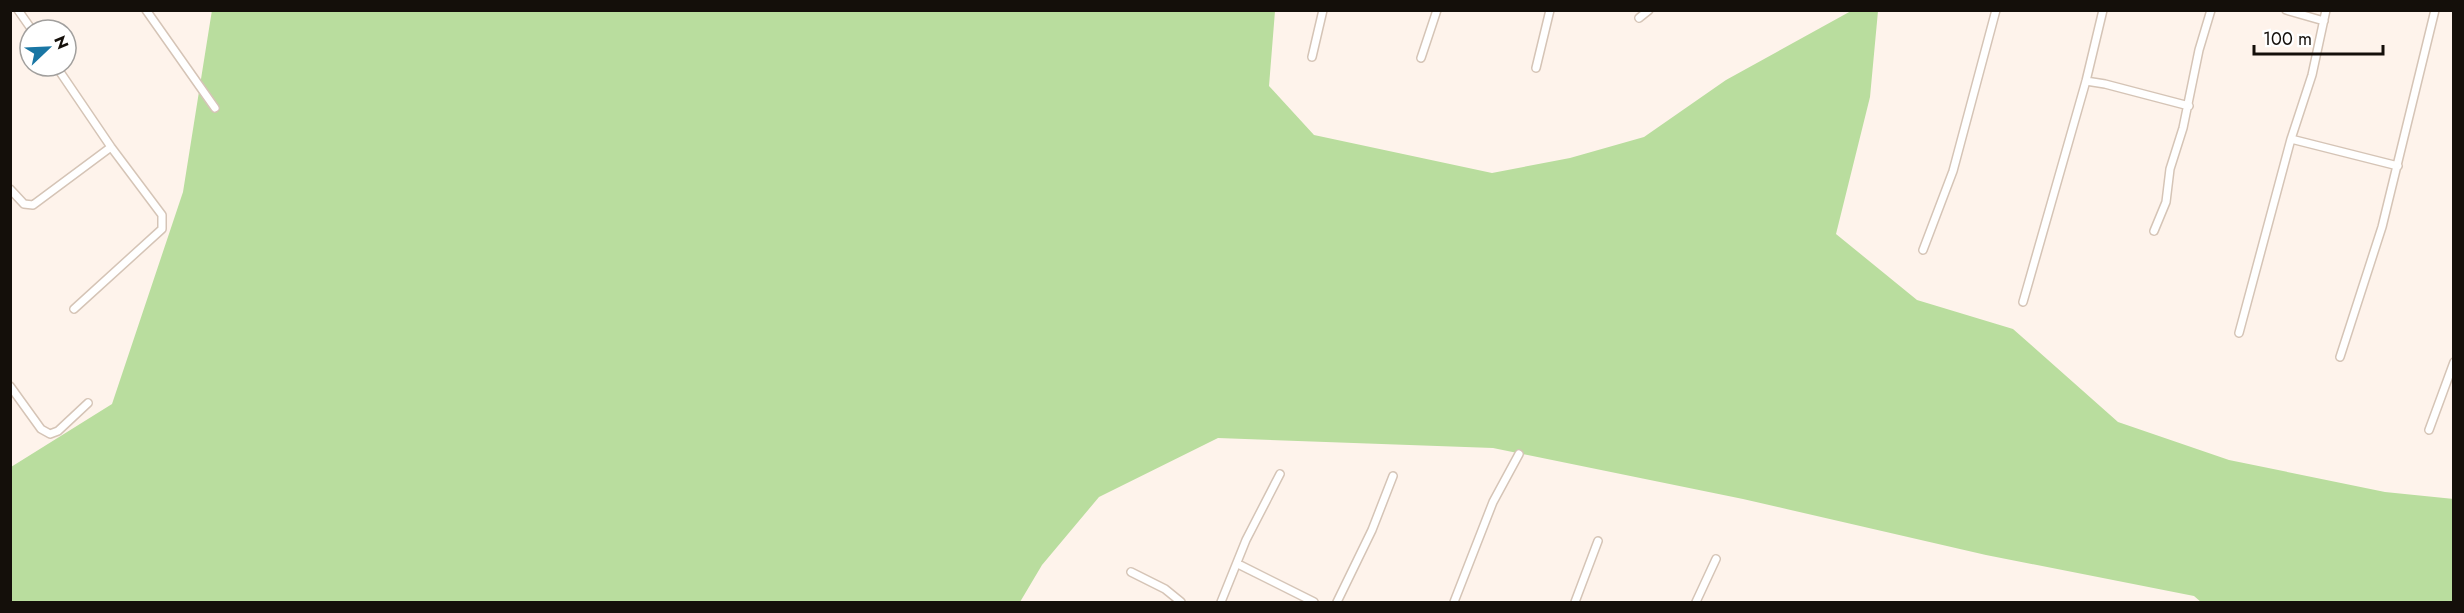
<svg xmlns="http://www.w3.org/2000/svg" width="2464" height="613" font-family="Jost,sans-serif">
  <rect width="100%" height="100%" fill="#fef3eb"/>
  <path fill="#b9dd9e" d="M 212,10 L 1275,11 L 1269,86 L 1314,135 L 1492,173 L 1570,158 L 1644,137 L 1726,80 L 1851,11 L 1878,11 L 1870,97 L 1836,234 L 1917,300 L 2013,329 L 2118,422 L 2229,460 L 2385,492 L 2454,499 L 2453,602 L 2201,602 L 2194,596 L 1986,555 L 1743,499 L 1493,448 L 1218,438 L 1099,497 L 1042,565 L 1020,602 L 11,602 L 11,467 L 112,404 L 183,192 Z"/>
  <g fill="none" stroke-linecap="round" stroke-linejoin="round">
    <g stroke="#d5c4b6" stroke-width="10">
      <path id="street" d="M 18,10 L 32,30
        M 146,10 L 215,108
        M 2286,10 L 2324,21
        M 1639,18 L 1649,10
        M 1312,57 L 1323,10
        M 1421,58 L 1437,10
        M 56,66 L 111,147 L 162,215 L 162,229 L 74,309
        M 1536,68 L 1550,10
        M 2086,81 L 2105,84 L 2189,106
        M 2291,139 L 2398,166
        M 10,189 L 24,204 L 33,205 L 111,147
        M 2154,231 L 2166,202 L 2170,169 L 2183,128 L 2199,50 L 2211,10
        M 1923,250 L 1953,171 L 1996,10
        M 2023,302 L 2086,81 L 2103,10
        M 2239,333 L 2291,139 L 2312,75 L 2326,10
        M 2340,357 L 2382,227 L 2435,10
        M 10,386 L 41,429 L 50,434 L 58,431 L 88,403
        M 2429,430 L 2454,362
        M 1238,564 L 1314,602
        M 1131,572 L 1165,589 L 1181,602
        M 1221,602 L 1246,540 L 1280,474
        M 1337,602 L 1372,530 L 1393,476
        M 1454,602 L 1493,502 L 1519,454
        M 1575,602 L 1598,541
        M 1696,602 L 1716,559"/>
    </g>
    <use href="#street" stroke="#fff" stroke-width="7"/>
  </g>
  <rect width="2464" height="613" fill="none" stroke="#140f0a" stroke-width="24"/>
  <g transform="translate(48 48) rotate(67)"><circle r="28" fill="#ffffff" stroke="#a19f9d" stroke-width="1.5"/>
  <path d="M0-4.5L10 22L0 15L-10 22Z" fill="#1976a4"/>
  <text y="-9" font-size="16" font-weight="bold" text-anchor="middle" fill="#140f0a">N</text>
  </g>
  <path d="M2254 45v9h129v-9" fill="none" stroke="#140f0a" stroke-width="3"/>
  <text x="2263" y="45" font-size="18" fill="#140f0a" stroke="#ffffff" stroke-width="4.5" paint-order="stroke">100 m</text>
</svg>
